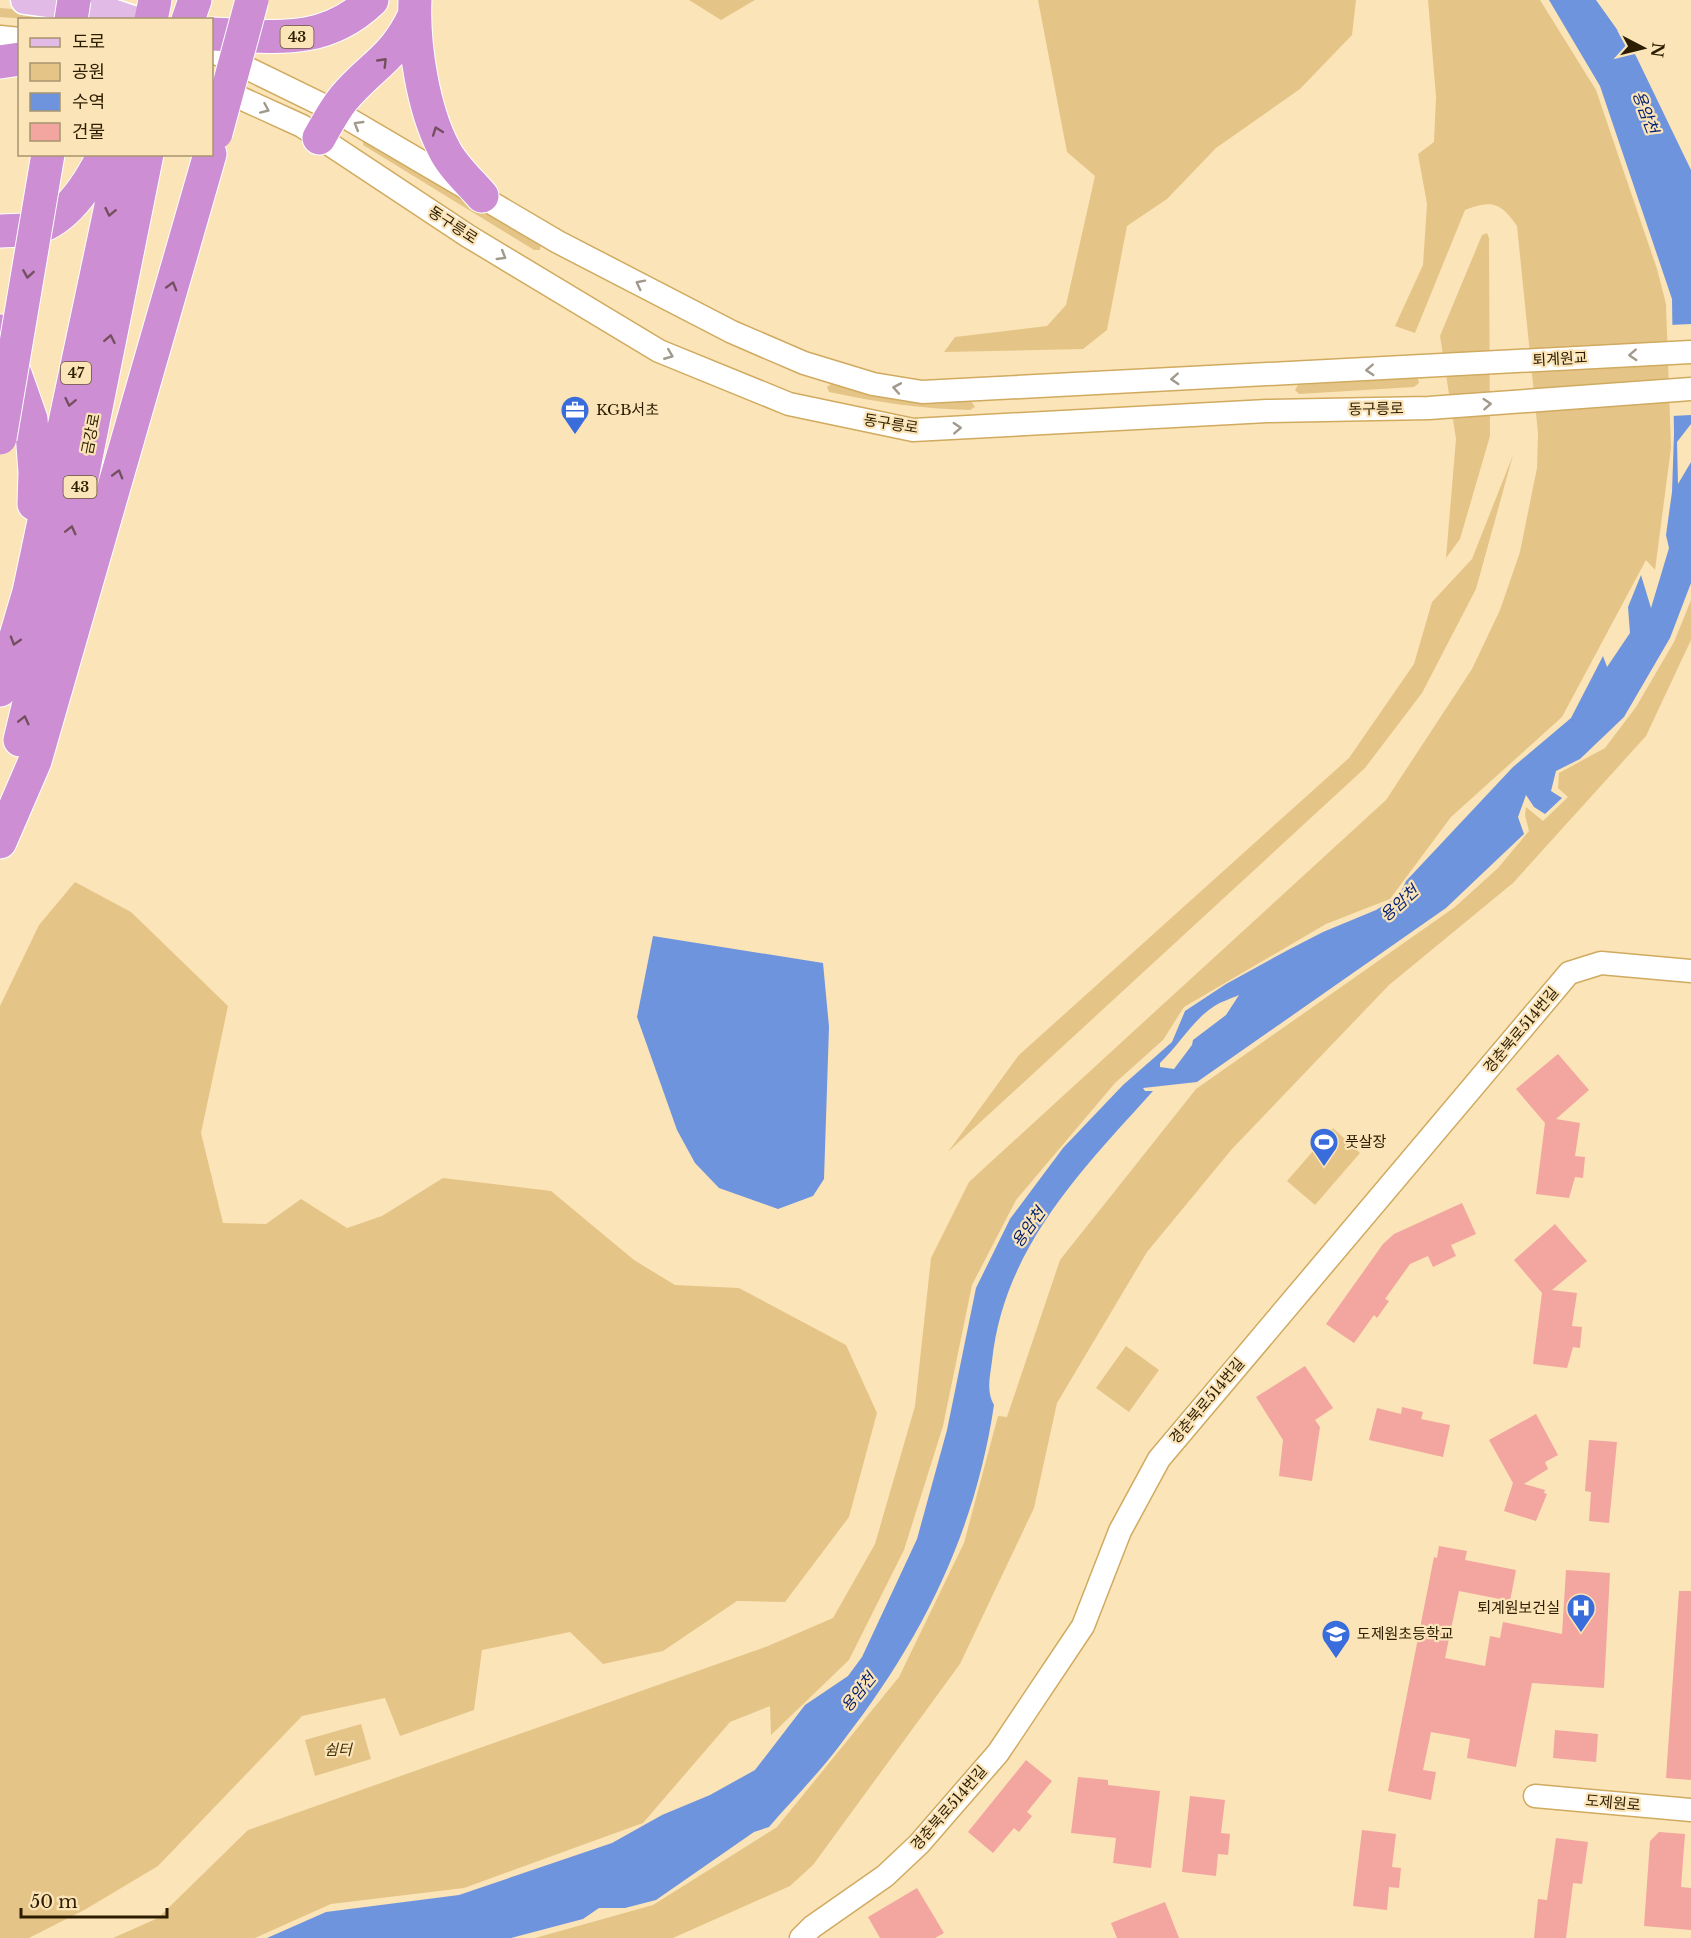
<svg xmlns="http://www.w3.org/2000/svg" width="1691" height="1938" font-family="'Libre Baskerville','Noto Sans KR',serif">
  <rect width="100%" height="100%" fill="#fbe4b8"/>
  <path fill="#e5c587" d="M 689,0 L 755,0 L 721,20 Z
    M 1038,0 L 1356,0 L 1352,35 L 1300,89 L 1216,148 L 1167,199 L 1127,226 L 1107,330 L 1083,349 L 944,352 L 955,337 L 1047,326 L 1066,305 L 1095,176 L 1067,152 Z
    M 1428,0 L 1540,0 L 1596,90 L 1657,269 L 1666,304 L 1671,448 L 1655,570 L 1646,560 L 1562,717 L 1451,817 L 1390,899 L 1326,924 L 1184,1007 L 1163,1040 L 1115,1083 L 1016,1200 L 972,1285 L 943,1426 L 904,1550 L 849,1660 L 771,1735 L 770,1706 L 730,1722 L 643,1823 L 464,1888 L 331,1904 L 255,1938 L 113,1938 L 158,1918 L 248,1830 L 768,1646 L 833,1618 L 875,1544 L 915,1406 L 931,1258 L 969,1182 L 1386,800 L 1472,669 L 1500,610 L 1520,552 L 1537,468 L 1538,433 L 1517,226 C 1500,202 1492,200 1465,210 L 1415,333 L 1395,326 L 1423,265 L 1427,204 L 1418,154 L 1434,142 L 1436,97 Z
    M 0,8 L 37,11 L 41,16 L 39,20 L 0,17 Z
    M 363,139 L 541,244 L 540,250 L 534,250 L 363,145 Z
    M 1487,233 L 1489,238 L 1490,436 L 1460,539 L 1446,558 L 1456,439 L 1440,336 L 1482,235 Z
    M 1414,377 L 1418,379 L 1419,383 L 1414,387 L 1299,394 L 1295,390 L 1298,385 Z
    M 831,384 L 872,393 L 971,401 L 975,407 L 970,410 C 922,409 876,402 829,392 L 827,387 Z
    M 1513,455 L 1476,589 L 1422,693 L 1365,768 L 948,1152 L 1019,1055 L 1349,758 L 1414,664 L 1432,602 L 1472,559 Z
    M 1691,600 L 1691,640 L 1646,736 L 1513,883 L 1389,985 L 1232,1149 L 1147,1252 L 1057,1403 L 1034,1508 L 960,1664 L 813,1865 L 790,1886 L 673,1938 L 535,1938 L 653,1905 L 777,1827 L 899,1677 L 964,1543 L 998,1416 L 1007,1417 L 1060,1260 L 1196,1089 L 1455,907 L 1498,868 L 1529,831 L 1525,815 L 1526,807 L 1543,821 L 1568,797 L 1558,788 L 1559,773 L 1605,748 L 1636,707 L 1674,642 Z
    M 75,882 L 131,912 L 228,1006 L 201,1133 L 223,1223 L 266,1224 L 301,1199 L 347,1228 L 382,1216 L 443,1178 L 551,1191 L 634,1260 L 675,1285 L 739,1288 L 846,1345 L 877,1413 L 849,1517 L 785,1602 L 737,1601 L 663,1651 L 603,1664 L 570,1632 L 482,1650 L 474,1710 L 400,1736 L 385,1698 L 302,1716 L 158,1866 L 86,1909 L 29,1938 L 0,1938 L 0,1006 L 39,925 Z
    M 1333,1128 L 1360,1153 L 1315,1205 L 1287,1181 Z
    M 1126,1346 L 1159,1370 L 1129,1412 L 1096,1388 Z
    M 361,1724 L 371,1759 L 315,1776 L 305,1740 Z"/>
  <path fill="#6f94de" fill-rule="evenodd" d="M 1549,0 L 1596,0 L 1636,56 L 1691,170 L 1691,424 L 1677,442 L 1678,484 L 1691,462 L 1691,583 L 1670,638 L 1624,717 L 1580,759 L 1556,771 L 1551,791 L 1562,798 L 1545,814 L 1534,807 L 1526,795 L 1518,817 L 1524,834 L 1446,908 L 1197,1082 L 1143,1088 L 1145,1091 L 1153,1091 C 1081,1171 1004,1248 992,1361 C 990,1377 986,1391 994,1405 C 975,1533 922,1639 843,1741 C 821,1771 793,1799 769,1827 L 754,1832 L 656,1900 L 625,1908 L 599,1908 L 583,1919 L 511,1938 L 267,1938 L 326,1912 L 459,1895 L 612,1843 L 662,1815 L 710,1795 L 755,1770 L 805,1705 L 848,1676 L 862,1657 L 917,1539 L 947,1430 L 976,1288 L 1010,1219 L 1063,1148 L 1123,1085 L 1172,1042 L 1185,1011 L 1226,984 L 1288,950 L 1323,932 L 1376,910 L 1399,896 L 1406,881 L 1513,767 L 1571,718 L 1603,656 L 1607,667 L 1630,633 L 1628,607 L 1641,575 L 1651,608 L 1669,548 L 1666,535 L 1672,492 L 1674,434 L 1672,299 L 1600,86 ZM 1239,995 L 1226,1015 L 1193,1040 L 1192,1045 L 1174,1069 L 1160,1067 L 1160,1063 C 1179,1045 1192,1021 1213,1007 C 1220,1002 1230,999 1239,995 Z
    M 653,936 L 823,963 L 829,1027 L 824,1179 L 813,1196 L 778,1209 L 719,1188 L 695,1163 L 677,1130 L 637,1017 Z"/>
  <path fill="#fbe4b8" d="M 1691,324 L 1691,415 L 1671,416 L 1670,325 Z"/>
  <path fill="#f3a5a0" d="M 1558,1054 L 1589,1090 L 1556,1119 L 1580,1123 L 1575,1156 L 1585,1157 L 1583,1178 L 1575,1177 L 1569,1198 L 1536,1194 L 1545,1123 L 1516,1089 Z
    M 1462,1203 L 1476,1234 L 1451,1245 L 1456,1256 L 1433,1267 L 1428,1256 L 1410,1264 L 1385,1299 L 1389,1301 L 1377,1318 L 1374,1315 L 1354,1343 L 1326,1324 L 1383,1244 L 1394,1234 Z
    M 1555,1224 L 1587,1261 L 1552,1290 L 1577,1293 L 1572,1326 L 1582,1327 L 1580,1348 L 1573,1347 L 1567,1368 L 1533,1364 L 1542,1293 L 1514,1260 Z
    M 1305,1366 L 1333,1408 L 1315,1420 L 1320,1427 L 1312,1481 L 1279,1476 L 1283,1440 L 1256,1397 Z
    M 1402,1407 L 1423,1412 L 1421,1419 L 1450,1425 L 1443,1457 L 1369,1440 L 1377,1408 L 1401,1414 Z
    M 1536,1414 L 1558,1455 L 1545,1462 L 1548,1469 L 1524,1484 L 1545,1490 L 1544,1493 L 1547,1494 L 1536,1521 L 1504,1511 L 1513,1483 L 1489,1440 Z
    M 1589,1440 L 1617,1442 L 1609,1523 L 1589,1521 L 1591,1492 L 1585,1491 Z
    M 1439,1546 L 1467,1551 L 1465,1560 L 1516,1570 L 1510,1601 L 1459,1591 L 1445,1658 L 1485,1666 L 1490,1636 L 1500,1638 L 1503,1622 L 1562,1634 L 1566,1570 L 1610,1573 L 1604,1688 L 1532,1683 L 1516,1767 L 1467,1758 L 1470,1739 L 1431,1732 L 1423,1770 L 1436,1772 L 1431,1800 L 1388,1791 L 1434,1557 L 1437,1558 Z
    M 1679,1591 L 1691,1591 L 1691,1780 L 1666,1778 Z
    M 1555,1730 L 1598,1734 L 1596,1762 L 1553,1758 Z
    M 1026,1760 L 1052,1781 L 1027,1812 L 1032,1816 L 1019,1832 L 1014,1828 L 993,1853 L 968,1832 Z
    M 1078,1777 L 1108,1780 L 1108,1785 L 1160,1791 L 1151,1868 L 1113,1863 L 1116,1838 L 1071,1833 Z
    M 1190,1796 L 1225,1800 L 1221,1833 L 1230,1834 L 1228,1855 L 1218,1854 L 1216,1876 L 1182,1872 Z
    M 1362,1830 L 1396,1834 L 1392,1867 L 1401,1868 L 1399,1888 L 1389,1887 L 1387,1910 L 1353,1906 Z
    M 1659,1832 L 1685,1834 L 1681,1887 L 1691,1888 L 1691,1930 L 1644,1926 L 1650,1841 Z
    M 1556,1838 L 1588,1842 L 1582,1884 L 1573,1883 L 1566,1938 L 1534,1938 L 1538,1899 L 1547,1900 Z
    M 917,1888 L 944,1933 L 935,1938 L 880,1938 L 868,1917 Z
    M 1165,1902 L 1179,1938 L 1117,1938 L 1111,1923 Z"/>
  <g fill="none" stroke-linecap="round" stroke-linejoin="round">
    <g stroke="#d0aa5f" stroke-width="25">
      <path id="minor" d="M 0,37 L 20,39
        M 212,51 L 335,111 L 558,242 L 732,332 L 804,363 L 873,384 L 922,392 L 1691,352
        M 212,85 L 302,126 L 468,236 L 659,351 L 789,404 L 913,430 L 1267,411 L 1429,408 L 1691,389
        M 1535,1796 L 1691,1810
        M 801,1938 L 812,1927 L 885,1876 L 919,1844 L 998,1753 L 1083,1626 L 1120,1531 L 1159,1459 L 1569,973 L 1601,963 L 1691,971"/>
    </g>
    <g stroke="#fff" stroke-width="31">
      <path id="major" d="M 25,0 L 106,11 L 133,20"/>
    </g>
    <g stroke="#fff" stroke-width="35">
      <path id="highway" d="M 415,0 C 413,45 423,109 444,149 C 452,166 470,182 482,196
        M 151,20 L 155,0
        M 188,20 L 195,0
        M 212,34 C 272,36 323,47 372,0
        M 0,62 L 20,59
        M 319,138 C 327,124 334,110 344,98 C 372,65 394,59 414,16
        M 0,231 C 10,230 23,231 33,229 C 67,220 90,183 104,154
        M 0,331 L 31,419 L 35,472 L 34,504
        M 0,690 L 29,592 L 122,154
        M 20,740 L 75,512 L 147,154
        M 0,842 L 35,761 L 210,154"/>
    </g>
    <use href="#minor" stroke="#fff" stroke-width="22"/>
    <use href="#major" stroke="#e1bbe5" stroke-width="28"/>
    <use href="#highway" stroke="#cd8ed4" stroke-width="33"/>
    <g stroke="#fff" stroke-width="35" stroke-linecap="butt">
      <path id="highway-bridge" d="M 71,20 L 74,0
        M 216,133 L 252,0
        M 0,438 L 48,154"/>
    </g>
    <use href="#highway-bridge" stroke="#cd8ed4" stroke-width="33"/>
  </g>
  <defs><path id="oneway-chevron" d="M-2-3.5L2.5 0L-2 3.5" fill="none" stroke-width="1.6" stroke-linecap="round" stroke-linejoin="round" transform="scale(1.5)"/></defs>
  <g stroke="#74505f">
    <use href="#oneway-chevron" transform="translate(383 62) rotate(-46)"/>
    <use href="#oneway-chevron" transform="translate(437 131) rotate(-110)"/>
    <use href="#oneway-chevron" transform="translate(110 212) rotate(102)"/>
    <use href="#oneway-chevron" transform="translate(28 274) rotate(99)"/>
    <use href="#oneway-chevron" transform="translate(172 286) rotate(-74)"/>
    <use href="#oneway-chevron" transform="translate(110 339) rotate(-79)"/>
    <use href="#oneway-chevron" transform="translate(70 402) rotate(102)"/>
    <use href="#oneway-chevron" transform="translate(118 474) rotate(-74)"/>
    <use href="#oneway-chevron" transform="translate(71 530) rotate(-76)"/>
    <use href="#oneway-chevron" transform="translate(15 641) rotate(107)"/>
    <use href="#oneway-chevron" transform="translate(24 720) rotate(-76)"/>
  </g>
  <g stroke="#a0998c">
    <use href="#oneway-chevron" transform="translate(265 109) rotate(24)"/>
    <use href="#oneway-chevron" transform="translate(358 125) rotate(-149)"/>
    <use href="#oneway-chevron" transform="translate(502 256) rotate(31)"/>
    <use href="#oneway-chevron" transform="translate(640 284) rotate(-153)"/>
    <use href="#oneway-chevron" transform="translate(669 355) rotate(22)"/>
    <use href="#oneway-chevron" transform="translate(1633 355) rotate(177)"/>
    <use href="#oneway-chevron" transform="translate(1370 370) rotate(177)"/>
    <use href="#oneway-chevron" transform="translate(1175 379) rotate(177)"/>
    <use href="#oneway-chevron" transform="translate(897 388) rotate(-170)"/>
    <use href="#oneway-chevron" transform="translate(1487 404) rotate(-4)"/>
    <use href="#oneway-chevron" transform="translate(957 428) rotate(-3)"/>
  </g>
  <defs>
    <g id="office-pin" transform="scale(1.5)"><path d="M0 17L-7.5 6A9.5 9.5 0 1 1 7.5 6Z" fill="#396ddc" stroke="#fbe4b8"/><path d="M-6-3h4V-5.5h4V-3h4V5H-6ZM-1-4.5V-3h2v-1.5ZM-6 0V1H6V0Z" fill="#fff"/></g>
    <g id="stadium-pin" transform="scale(1.5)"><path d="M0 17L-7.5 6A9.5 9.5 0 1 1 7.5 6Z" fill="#396ddc" stroke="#fbe4b8"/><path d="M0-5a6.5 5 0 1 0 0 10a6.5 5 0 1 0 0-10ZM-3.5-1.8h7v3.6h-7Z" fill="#fff"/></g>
    <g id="hospital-pin" transform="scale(1.5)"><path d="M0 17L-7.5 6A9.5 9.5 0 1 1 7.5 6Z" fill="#396ddc" stroke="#fbe4b8"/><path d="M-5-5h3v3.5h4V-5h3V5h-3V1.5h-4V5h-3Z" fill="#fff"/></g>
    <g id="school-pin" transform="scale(1.5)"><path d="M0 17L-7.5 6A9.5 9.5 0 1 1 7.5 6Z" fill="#396ddc" stroke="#fbe4b8"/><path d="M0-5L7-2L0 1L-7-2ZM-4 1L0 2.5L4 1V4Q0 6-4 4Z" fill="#fff"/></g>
  </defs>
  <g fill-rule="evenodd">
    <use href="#office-pin" x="575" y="410"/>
    <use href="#stadium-pin" x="1324" y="1142"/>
    <use href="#hospital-pin" x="1581" y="1608"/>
    <use href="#school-pin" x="1336" y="1634"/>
  </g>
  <g text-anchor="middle" stroke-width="4.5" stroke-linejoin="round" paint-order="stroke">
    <g fill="#fbe4b8" stroke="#6a5937" stroke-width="1.5">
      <rect x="280.5" y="26" width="33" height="22" rx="4.5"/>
      <rect x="61" y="362" width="30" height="22" rx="4.5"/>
      <rect x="63.5" y="476" width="33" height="22" rx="4.5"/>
    </g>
    <g font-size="14" font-weight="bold" fill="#2c1d00">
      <text x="297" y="42">43</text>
      <text x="76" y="378">47</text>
      <text x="80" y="492">43</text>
    </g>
    <g font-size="15" fill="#2c1d00" stroke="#fbe4b8">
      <text transform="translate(453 225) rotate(33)" y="5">동구릉로</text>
      <text transform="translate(1560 359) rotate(-3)" y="5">퇴계원교</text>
      <text transform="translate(1376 409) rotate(-1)" y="5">동구릉로</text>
      <text transform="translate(891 424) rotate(9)" y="5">동구릉로</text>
      <text transform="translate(91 434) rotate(-79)" y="5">금강로</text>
      <text transform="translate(1521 1030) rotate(-50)" y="5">경춘북로514번길</text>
      <text transform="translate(1207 1401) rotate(-50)" y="5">경춘북로514번길</text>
      <text transform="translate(1613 1803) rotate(5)" y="5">도제원로</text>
      <text transform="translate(949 1808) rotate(-49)" y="5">경춘북로514번길</text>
    </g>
    <g font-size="15" fill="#2c1d00" stroke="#fbe4b8" text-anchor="start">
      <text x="596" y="415">KGB서초</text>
      <text x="1345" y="1147">풋살장</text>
      <text x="1560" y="1613" text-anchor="end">퇴계원보건실</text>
      <text x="1357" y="1639">도제원초등학교</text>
    </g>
    <g font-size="15" font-style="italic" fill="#423109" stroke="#fbe4b8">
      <text x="338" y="1755">쉼터</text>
    </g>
    <g font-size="16" font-style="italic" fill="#001e72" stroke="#fbe4b8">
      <text transform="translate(1646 112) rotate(69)" y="6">용암천</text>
      <text transform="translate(1399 903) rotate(-42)" y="6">용암천</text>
      <text transform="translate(1028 1227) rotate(-54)" y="6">용암천</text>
      <text transform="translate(858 1692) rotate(-51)" y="6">용암천</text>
    </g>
  </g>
  <rect x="18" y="18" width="195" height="138" fill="#fbe4b8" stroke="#a8946e" stroke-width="1.5"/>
  <rect x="30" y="38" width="30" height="9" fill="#e1bbe5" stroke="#a8946e" stroke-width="1.5"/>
  <text x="72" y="48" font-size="18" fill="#2c1d00">도로</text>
  <rect x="30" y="63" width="30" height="18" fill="#e5c587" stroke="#a8946e" stroke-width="1.5"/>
  <text x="72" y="78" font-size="18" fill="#2c1d00">공원</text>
  <rect x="30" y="93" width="30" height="18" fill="#6f94de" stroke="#a8946e" stroke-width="1.5"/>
  <text x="72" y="108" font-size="18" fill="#2c1d00">수역</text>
  <rect x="30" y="123" width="30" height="18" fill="#f3a5a0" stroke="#a8946e" stroke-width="1.5"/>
  <text x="72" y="138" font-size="18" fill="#2c1d00">건물</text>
  <g transform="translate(1643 48) rotate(97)" stroke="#fbe4b8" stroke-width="4.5" paint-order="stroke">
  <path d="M0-4.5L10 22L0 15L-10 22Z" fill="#2c1d00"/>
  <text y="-9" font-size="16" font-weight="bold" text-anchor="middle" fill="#2c1d00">N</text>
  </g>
  <path d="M21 1908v9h146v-9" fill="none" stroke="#2c1d00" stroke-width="3"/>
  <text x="30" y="1908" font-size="18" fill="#2c1d00" stroke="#fbe4b8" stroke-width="4.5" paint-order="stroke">50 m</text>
</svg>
